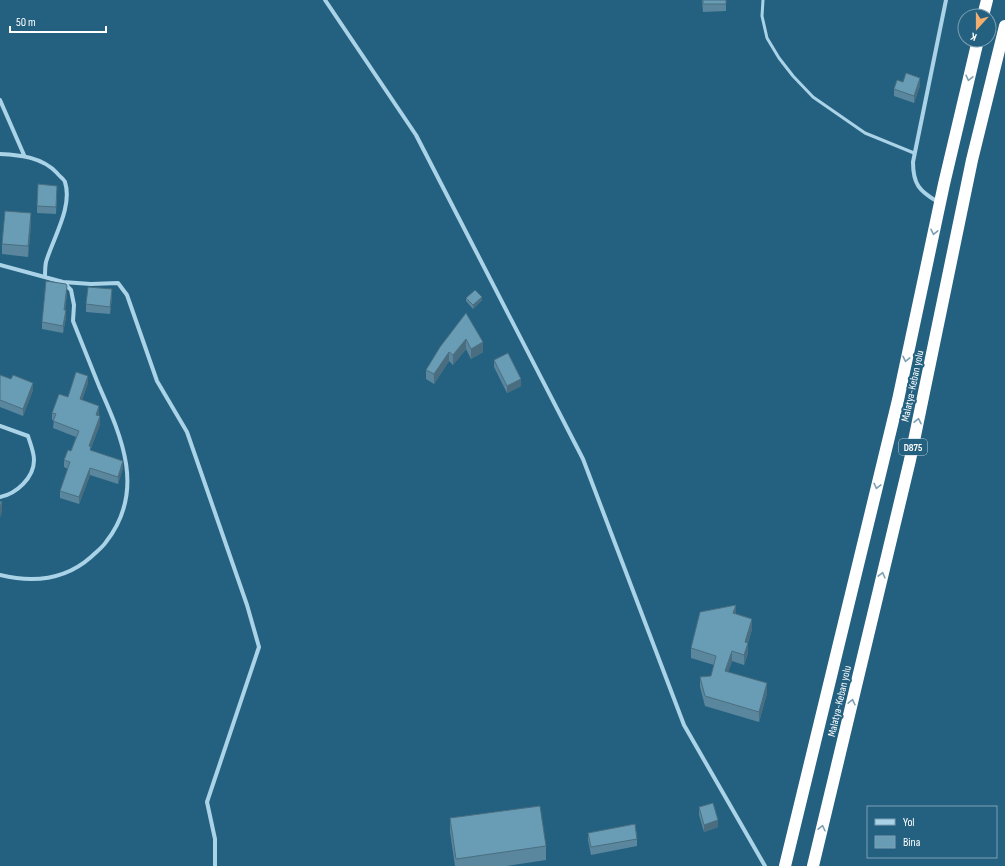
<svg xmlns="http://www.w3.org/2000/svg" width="1005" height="866" font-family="'Sofia Sans Condensed',sans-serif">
  <rect width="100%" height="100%" fill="#246180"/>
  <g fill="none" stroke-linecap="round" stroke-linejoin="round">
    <path stroke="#aad3e7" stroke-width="3" d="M 763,0 L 762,16 L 767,38 L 779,58 L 793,76 L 813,97 L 865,133 L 914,153"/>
    <path stroke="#aad3e7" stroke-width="4" d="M 325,0 L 416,135 L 583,459 L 684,725 L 765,866
      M 0,100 L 24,155
      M 0,154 C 20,155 42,157 57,173 C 59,176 64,179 65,182 C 73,207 53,238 46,262 C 45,267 45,272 45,277
      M 938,202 C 919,191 913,184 913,162 L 946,0
      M 0,265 L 63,282 L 91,284 L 118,283 L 127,295 L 157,381 L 187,432 L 247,605 L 259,647 L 207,802 L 215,839 L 215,866
      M 0,426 L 28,436 C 30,443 34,452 34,460 C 34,478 16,494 0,497
      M 0,575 C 33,583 65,580 91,557 C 96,552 102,548 106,542 C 146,491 122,438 99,386 C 90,364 82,343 73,321 L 74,305 L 71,290 L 64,283"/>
    <path stroke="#fff" stroke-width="12" d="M 983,16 L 987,0
      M 785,866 L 898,400 L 944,184 L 978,40
      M 813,866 L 910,460 L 972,160 L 1005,26"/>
  </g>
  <path fill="#5a879d" d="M 702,0 L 726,0 L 726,11 L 703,12 Z
    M 903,82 L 920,85 L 914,103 L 894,96 L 894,89 Z
    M 57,193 L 56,214 L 37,213 L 37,206 Z
    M 31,224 L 28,257 L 2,254 L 2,244 Z
    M 67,293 L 65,310 L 66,317 L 63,333 L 42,329 L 42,322 Z
    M 112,296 L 110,314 L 86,312 L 86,304 Z
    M 466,298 L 482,300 L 473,309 L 466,301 Z
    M 466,313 L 483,352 L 471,359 L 466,349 L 453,365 L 449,361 L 434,384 L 426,379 L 426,370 Z
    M 494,360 L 521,386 L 507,393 L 494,367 Z
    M 0,375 L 33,390 L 23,416 L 0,407 Z
    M 88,383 L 82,400 L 99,413 L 98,416 L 100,424 L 91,448 L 91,451 L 123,468 L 118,484 L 90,475 L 79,504 L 60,498 L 60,491 L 68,469 L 64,467 L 64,460 L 71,451 L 76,437 L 53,428 L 54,420 L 52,420 L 52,413 Z
    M 736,614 L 752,629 L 748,643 L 748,653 L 744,665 L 732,661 L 728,672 L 767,693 L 759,722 L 705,706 L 700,687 L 700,677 L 711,676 L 714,665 L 691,658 L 691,648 Z
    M 699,807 L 718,827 L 704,832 L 699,815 Z
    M 450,818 L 546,846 L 546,860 L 507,866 L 455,866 L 450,832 Z
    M 588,833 L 637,839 L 637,846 L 591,855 L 588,840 Z"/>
  <path fill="#4a6e7f" d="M 920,78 L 920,85 L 914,103 L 914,96 Z
    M 31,213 L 31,224 L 28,257 L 28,246 Z
    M 67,286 L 67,293 L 64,317 L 64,310 Z
    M 112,289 L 112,296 L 110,314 L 110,307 Z
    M 482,297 L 482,300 L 473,309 L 473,305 Z
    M 66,310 L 66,317 L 63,333 L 63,326 Z
    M 466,339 L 466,349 L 453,365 L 453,355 Z
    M 483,342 L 483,352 L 471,359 L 471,349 Z
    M 449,352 L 449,361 L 434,384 L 434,374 Z
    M 88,376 L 88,383 L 80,406 L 80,399 Z
    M 521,379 L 521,386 L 507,393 L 507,386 Z
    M 33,383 L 33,390 L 23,416 L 23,409 Z
    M 99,406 L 99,413 L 96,422 L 96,415 Z
    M 100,416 L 100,424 L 91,448 L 91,454 L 89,446 Z
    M 123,461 L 123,468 L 118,484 L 118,477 Z
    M 90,468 L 90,475 L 79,504 L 79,497 Z
    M 2,502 L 2,512 L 0,518 L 0,507 Z
    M 736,605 L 736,615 L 733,613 Z
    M 752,619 L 752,629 L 745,652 L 745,642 Z
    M 748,643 L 748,653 L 744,665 L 744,655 Z
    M 732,651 L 732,661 L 725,681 L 725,671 Z
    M 767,683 L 767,693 L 759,722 L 759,712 Z
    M 718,820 L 718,827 L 704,832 L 704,825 Z"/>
  <path fill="#699db6" stroke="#4a6e7f" d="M 703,0 L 726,0 L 726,4 L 703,4 Z
    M 906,73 L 920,78 L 914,96 L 894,89 L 897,80 L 903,82 Z
    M 38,184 L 57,186 L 56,207 L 37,206 Z
    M 5,211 L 31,213 L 28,246 L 2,244 Z
    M 46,281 L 66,284 L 67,286 L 64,310 L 66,310 L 63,326 L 42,322 Z
    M 88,287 L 112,289 L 110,307 L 86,304 Z
    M 475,290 L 482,297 L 473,305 L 466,298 Z
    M 466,313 L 483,342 L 471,349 L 466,339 L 453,355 L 449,352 L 434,374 L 426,370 L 440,347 Z
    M 508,353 L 521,379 L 507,386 L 494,360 Z
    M 76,372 L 88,376 L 80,399 L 99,406 L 96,415 L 100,416 L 89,446 L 91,447 L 90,450 L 123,461 L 118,477 L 90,468 L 79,497 L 60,491 L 70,462 L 64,460 L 68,450 L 71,451 L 79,431 L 53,421 L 56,414 L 52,413 L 59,394 L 68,397 Z
    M 0,375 L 11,379 L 13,375 L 33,383 L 23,409 L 0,400 Z
    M 0,501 L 2,502 L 0,507 Z
    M 736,605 L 733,613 L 752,619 L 745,642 L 748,643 L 744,655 L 732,651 L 725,671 L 767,683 L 759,712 L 705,696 L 700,677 L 711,676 L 716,656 L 691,648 L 700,612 Z
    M 713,803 L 718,820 L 704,825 L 699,807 Z
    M 540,806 L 546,846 L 456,859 L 450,818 Z
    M 635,824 L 637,839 L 591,847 L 588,833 Z"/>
  <defs><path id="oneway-chevron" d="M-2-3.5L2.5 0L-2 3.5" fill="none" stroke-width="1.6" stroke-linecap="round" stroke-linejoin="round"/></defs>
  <g stroke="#7ca0b3">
    <use href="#oneway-chevron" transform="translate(969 78) rotate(103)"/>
    <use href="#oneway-chevron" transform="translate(934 232) rotate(102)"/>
    <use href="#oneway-chevron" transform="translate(906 359) rotate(102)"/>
    <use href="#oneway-chevron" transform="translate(918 421) rotate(-78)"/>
    <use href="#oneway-chevron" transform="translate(877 486) rotate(104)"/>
    <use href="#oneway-chevron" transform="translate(882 575) rotate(-76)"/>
    <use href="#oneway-chevron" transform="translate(852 702) rotate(-77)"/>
    <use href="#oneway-chevron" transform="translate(822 828) rotate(-77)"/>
  </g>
  <g text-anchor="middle" stroke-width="4" stroke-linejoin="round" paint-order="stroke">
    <rect fill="#246180" stroke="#bdd0d9" stroke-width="1" x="899" y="439" width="28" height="16" rx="3"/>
    <g font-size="10" font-weight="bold" fill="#fff">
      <text x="913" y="451">D875</text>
    </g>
    <g font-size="11" fill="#fff" stroke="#246180">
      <text transform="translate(912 386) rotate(-78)" y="4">Malatya-Keban yolu</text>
      <text transform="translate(839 701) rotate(-77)" y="4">Malatya-Keban yolu</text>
    </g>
  </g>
  <rect x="867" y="806" width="130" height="52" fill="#246180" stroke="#7ca0b3"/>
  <rect x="875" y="819" width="20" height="6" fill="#aad3e7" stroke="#7ca0b3"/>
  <text x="903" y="826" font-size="12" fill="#ffffff">Yol</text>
  <rect x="875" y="836" width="20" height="12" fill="#699db6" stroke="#7ca0b3"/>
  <text x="903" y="846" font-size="12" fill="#ffffff">Bina</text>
  <g transform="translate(977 28) rotate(201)"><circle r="19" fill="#246180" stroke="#7ca0b3"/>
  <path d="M0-3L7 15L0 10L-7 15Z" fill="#f1ae6e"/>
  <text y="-6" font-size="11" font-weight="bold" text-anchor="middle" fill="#ffffff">K</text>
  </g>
  <path d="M10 26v6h96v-6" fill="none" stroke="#ffffff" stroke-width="2"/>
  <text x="16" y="26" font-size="12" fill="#ffffff" stroke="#246180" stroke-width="3" paint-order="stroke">50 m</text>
</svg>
